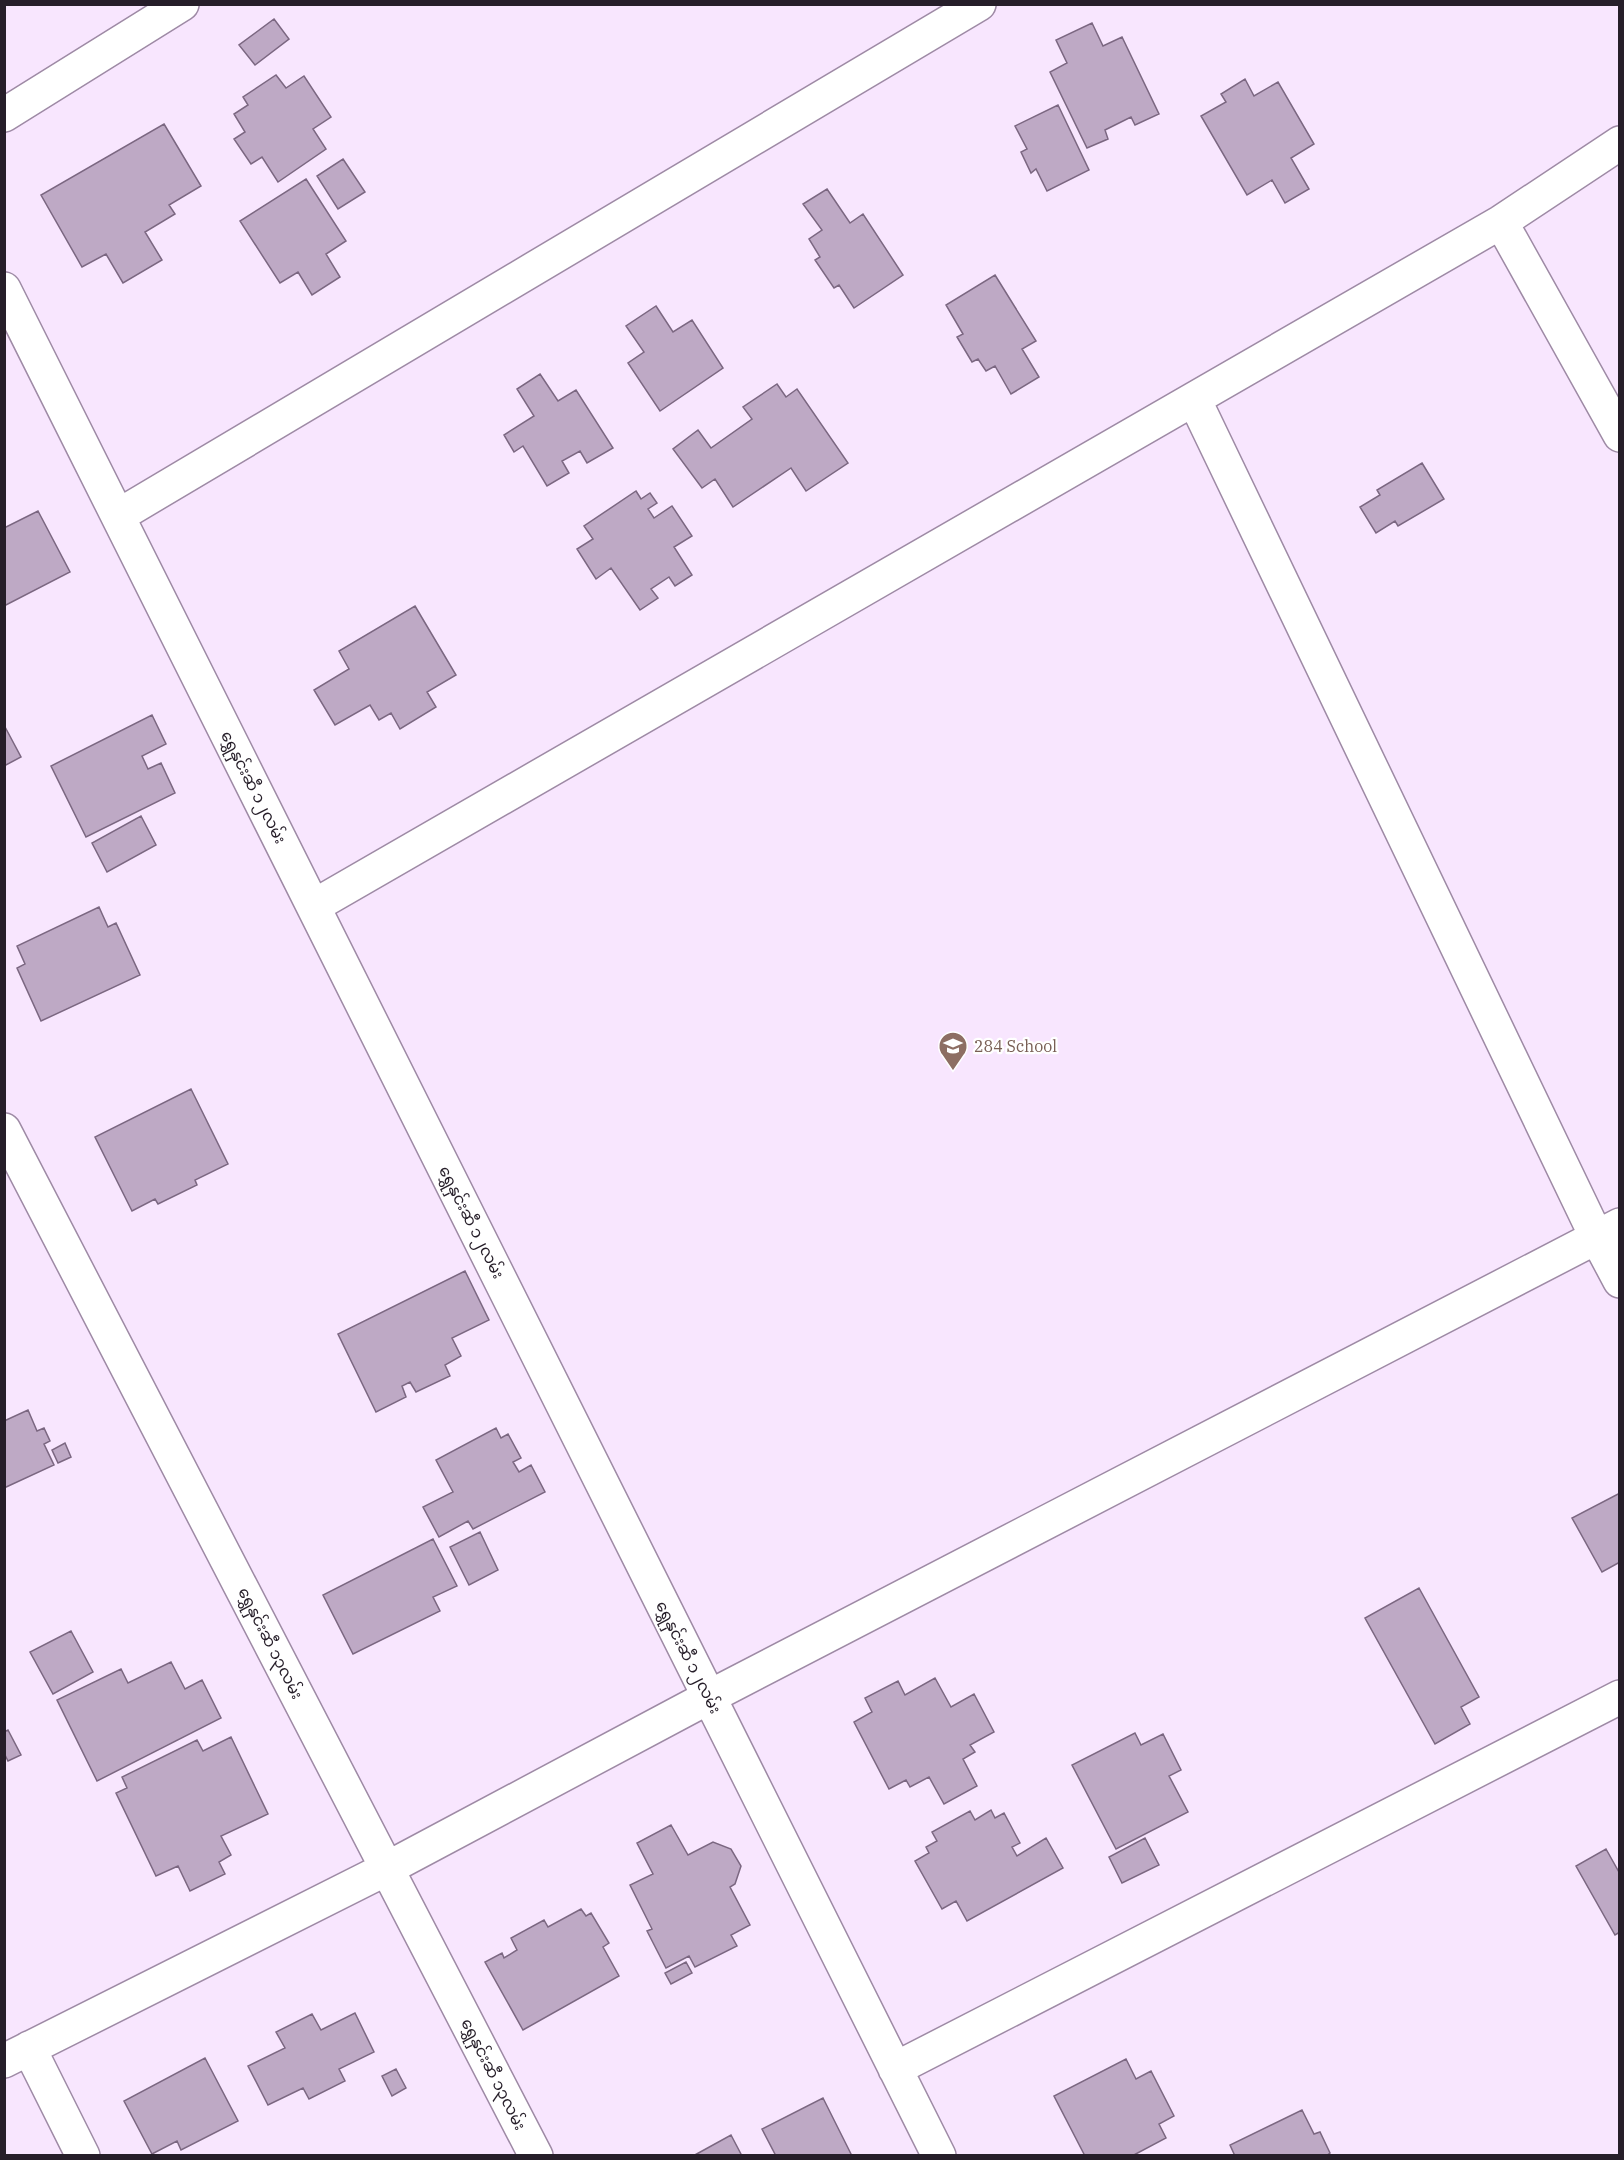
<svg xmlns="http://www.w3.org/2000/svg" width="1624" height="2160" font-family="'IBM Plex Serif','Noto Sans Myanmar',serif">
  <rect width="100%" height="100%" fill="#f8e6fe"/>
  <path fill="#bea9c5" stroke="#7b6781" stroke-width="1.5" d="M 274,19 L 289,39 L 255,65 L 239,45 Z
    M 1092,23 L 1103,46 L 1122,37 L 1159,114 L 1135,125 L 1131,117 L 1105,130 L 1108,139 L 1087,148 L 1050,72 L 1067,63 L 1056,40 Z
    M 276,75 L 286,88 L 304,76 L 331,117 L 313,129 L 326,149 L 278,182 L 262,157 L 251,164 L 234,139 L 245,132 L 234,114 L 248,105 L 243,97 Z
    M 1245,79 L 1254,96 L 1278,82 L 1314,144 L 1291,158 L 1309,189 L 1285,203 L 1272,180 L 1247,195 L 1201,116 L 1226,102 L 1221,94 Z
    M 1058,105 L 1089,170 L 1047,191 L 1036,169 L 1031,173 L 1021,152 L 1027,149 L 1015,126 Z
    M 164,124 L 201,186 L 169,205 L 175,214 L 145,232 L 162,260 L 123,283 L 106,254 L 82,267 L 41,195 Z
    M 343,159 L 365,192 L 338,209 L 317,176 Z
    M 306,179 L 346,241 L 326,254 L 340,277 L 312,295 L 298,272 L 280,283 L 240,221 Z
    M 827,189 L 850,223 L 863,214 L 903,275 L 854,308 L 839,285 L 834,288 L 815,260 L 820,257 L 809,239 L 822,230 L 803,204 Z
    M 995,275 L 1036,341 L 1022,349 L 1039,377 L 1011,394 L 995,366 L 986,371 L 978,359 L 972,362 L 957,337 L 963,334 L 946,305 Z
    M 656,306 L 673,332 L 692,320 L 723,368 L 660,411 L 628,363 L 644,352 L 626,326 Z
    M 540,374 L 558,401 L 576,390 L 613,448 L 587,463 L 580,451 L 562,461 L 569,473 L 547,486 L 523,446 L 514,452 L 504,435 L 534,416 L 517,389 Z
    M 777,384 L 786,397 L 797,389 L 848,463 L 806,491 L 791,468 L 733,507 L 715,479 L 702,488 L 673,449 L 698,430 L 711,448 L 752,419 L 743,407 Z
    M 1422,463 L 1444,499 L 1398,526 L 1395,521 L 1376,533 L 1360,507 L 1380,495 L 1377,490 Z
    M 636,491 L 641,499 L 650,493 L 657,503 L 648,509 L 654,518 L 672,506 L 692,536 L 674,547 L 692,575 L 675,586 L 669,577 L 651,589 L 658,598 L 640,610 L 611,568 L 596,579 L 577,549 L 593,539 L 584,526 Z
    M 38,511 L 70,572 L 4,606 L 4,528 Z
    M 415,606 L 456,675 L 427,692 L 436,707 L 400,729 L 391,713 L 379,720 L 370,705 L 335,725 L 314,690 L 349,669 L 339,651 Z
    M 152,715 L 166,744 L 142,756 L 148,769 L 161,763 L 175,793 L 86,837 L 51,766 Z
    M 4,725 L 21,757 L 4,766 Z
    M 141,816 L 156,845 L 107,872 L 92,843 Z
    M 99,907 L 108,927 L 116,923 L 140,975 L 41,1021 L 17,968 L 25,964 L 17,946 Z
    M 191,1089 L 228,1164 L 195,1180 L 197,1185 L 158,1204 L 155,1199 L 132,1211 L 95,1137 Z
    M 465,1271 L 489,1320 L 452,1338 L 461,1356 L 445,1365 L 450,1376 L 416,1392 L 410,1382 L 402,1386 L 406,1397 L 376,1412 L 338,1334 Z
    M 28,1410 L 37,1431 L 44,1428 L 50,1441 L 44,1444 L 54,1465 L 4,1488 L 4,1421 Z
    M 496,1428 L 501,1438 L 508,1434 L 521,1458 L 513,1462 L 519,1472 L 531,1465 L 545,1492 L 473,1529 L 468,1521 L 439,1537 L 423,1507 L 453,1492 L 436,1460 Z
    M 65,1443 L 71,1457 L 58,1463 L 52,1450 Z
    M 1620,1493 L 1620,1562 L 1602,1572 L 1572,1518 Z
    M 480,1532 L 498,1570 L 469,1585 L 450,1547 Z
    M 433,1539 L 457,1586 L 433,1597 L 440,1611 L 353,1654 L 323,1595 Z
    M 1419,1588 L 1479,1697 L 1461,1707 L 1470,1724 L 1435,1744 L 1365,1618 Z
    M 71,1631 L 93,1672 L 53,1694 L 30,1652 Z
    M 171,1662 L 185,1689 L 202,1680 L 221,1718 L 97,1781 L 57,1700 L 121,1669 L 128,1683 Z
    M 935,1678 L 951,1707 L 974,1694 L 994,1732 L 970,1745 L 975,1752 L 963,1759 L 977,1786 L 944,1804 L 929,1777 L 910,1787 L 906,1780 L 889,1789 L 854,1722 L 872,1712 L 865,1698 L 898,1681 L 905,1695 Z
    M 8,1730 L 21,1755 L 8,1761 L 4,1753 L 4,1732 Z
    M 1135,1733 L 1141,1745 L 1163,1734 L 1181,1770 L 1169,1776 L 1188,1812 L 1116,1849 L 1072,1765 Z
    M 231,1737 L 268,1814 L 221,1836 L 231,1855 L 219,1862 L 225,1874 L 190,1891 L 178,1866 L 156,1876 L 116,1793 L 127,1788 L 122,1777 L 197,1740 L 203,1751 Z
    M 991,1810 L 995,1818 L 1004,1813 L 1020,1843 L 1012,1847 L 1017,1856 L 1046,1838 L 1063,1868 L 967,1921 L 956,1901 L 942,1909 L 915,1861 L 929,1853 L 926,1847 L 937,1841 L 932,1832 L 970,1811 L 975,1820 Z
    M 671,1825 L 688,1855 L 713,1842 L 731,1849 L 741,1866 L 735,1884 L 730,1887 L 750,1925 L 731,1935 L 737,1946 L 695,1967 L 689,1956 L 666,1968 L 647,1931 L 652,1929 L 630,1885 L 653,1874 L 637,1843 Z
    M 1145,1838 L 1159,1865 L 1122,1883 L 1109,1857 Z
    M 1606,1849 L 1620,1874 L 1620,1932 L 1615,1935 L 1576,1866 Z
    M 581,1909 L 586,1916 L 591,1913 L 609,1943 L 603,1947 L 619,1976 L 523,2030 L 485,1962 L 502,1953 L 504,1958 L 517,1950 L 511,1938 L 544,1920 L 548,1927 Z
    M 686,1962 L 692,1973 L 671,1984 L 665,1973 Z
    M 355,2013 L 374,2052 L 339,2069 L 345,2081 L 309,2099 L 303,2088 L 268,2105 L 248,2066 L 285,2048 L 276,2032 L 312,2014 L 321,2030 Z
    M 205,2058 L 238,2121 L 181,2150 L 177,2141 L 152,2154 L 124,2101 Z
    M 1126,2059 L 1136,2079 L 1151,2071 L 1174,2116 L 1159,2124 L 1166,2138 L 1132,2156 L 1085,2156 L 1054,2096 Z
    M 396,2069 L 406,2088 L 392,2096 L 382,2076 Z
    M 823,2098 L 852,2156 L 776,2156 L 762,2129 Z
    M 1302,2110 L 1314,2134 L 1320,2132 L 1330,2153 L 1326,2156 L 1235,2156 L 1230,2145 Z
    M 731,2135 L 742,2156 L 693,2156 Z"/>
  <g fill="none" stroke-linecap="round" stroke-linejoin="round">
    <g stroke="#9e8aa5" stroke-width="36">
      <path id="street" d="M 4,115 L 182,4
        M 1501,222 L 1620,435
        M 4,289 L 939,2156
        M 1194,399 L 1596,1236 L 1620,1281
        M 118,516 L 979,4
        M 314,906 L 1501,222 L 1620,143
        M 4,1130 L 536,2156
        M 29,2048 L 83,2156
        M 4,2061 L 388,1868 L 709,1697 L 1620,1225
        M 895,2069 L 1620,1697"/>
    </g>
    <use href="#street" stroke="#fff" stroke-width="33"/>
  </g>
  <defs>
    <g id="school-pin" transform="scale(1.5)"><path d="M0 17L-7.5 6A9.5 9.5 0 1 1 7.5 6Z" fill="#8d6e63" stroke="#fff"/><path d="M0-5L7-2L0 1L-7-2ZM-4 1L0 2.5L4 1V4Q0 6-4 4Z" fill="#fff"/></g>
  </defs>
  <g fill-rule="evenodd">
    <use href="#school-pin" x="953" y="1046"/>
  </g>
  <g text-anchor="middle" stroke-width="4.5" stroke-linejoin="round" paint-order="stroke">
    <g font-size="16" fill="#261e29" stroke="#fff">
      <text transform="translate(254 787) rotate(63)" y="6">ရွှေနှင်းဆီ ၁၂လမ်း</text>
      <text transform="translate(472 1222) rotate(63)" y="6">ရွှေနှင်းဆီ ၁၂လမ်း</text>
      <text transform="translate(271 1643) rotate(63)" y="6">ရွှေနှင်းဆီ ၁၃လမ်း</text>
      <text transform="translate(689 1657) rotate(63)" y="6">ရွှေနှင်းဆီ ၁၂လမ်း</text>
      <text transform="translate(494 2074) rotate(63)" y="6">ရွှေနှင်းဆီ ၁၃လမ်း</text>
    </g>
    <g font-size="16" fill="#785e54" stroke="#fff" text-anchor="start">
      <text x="974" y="1052">284 School</text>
    </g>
  </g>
  <rect width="1624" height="2160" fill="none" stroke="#261e29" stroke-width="12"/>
</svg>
